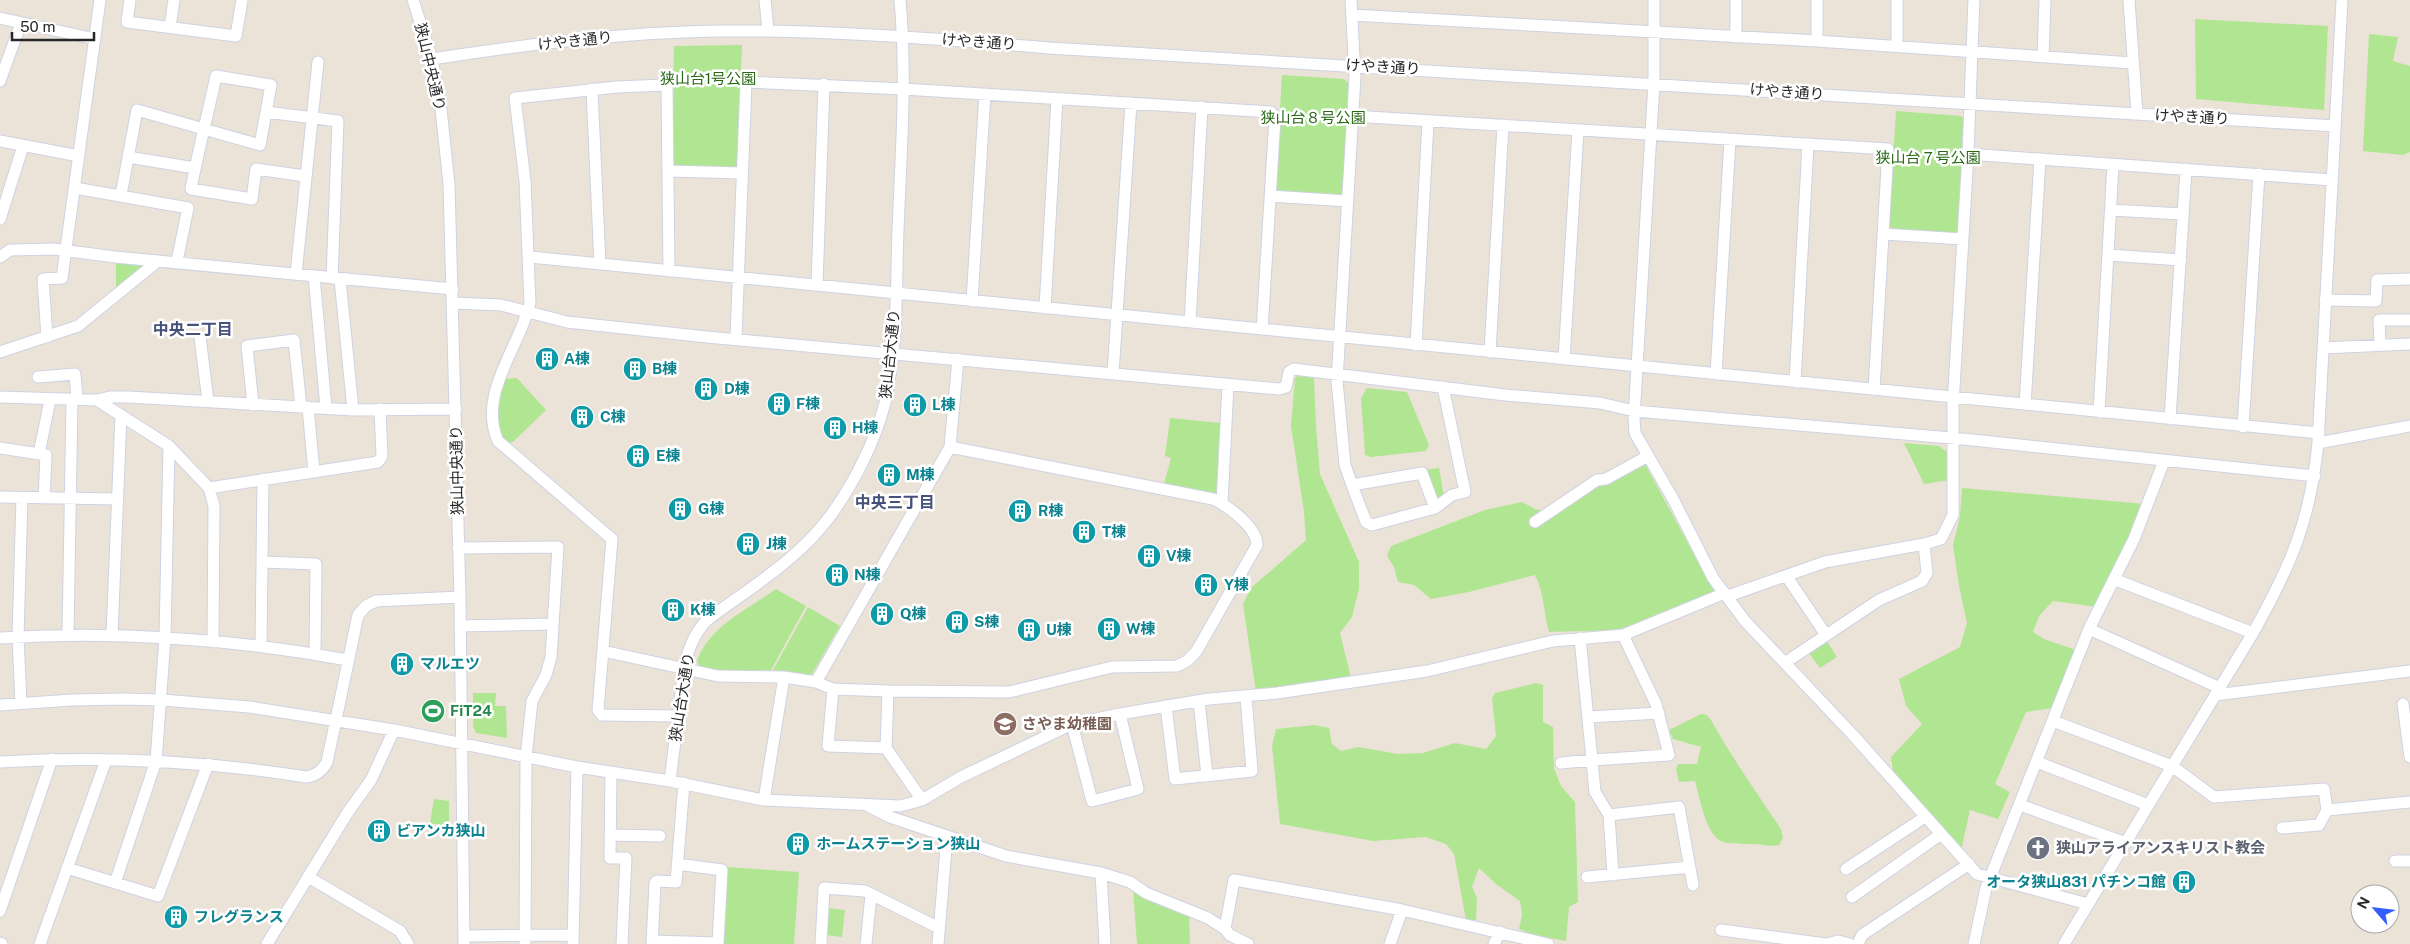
<svg xmlns="http://www.w3.org/2000/svg" width="2410" height="944" font-family="'Public Sans','Noto Sans JP',sans-serif">
  <rect width="100%" height="100%" fill="#ece3d8"/>
  <path fill="#b0e691" d="M 2195,19 L 2328,26 L 2324,110 L 2196,99 Z
    M 2369,34 L 2398,37 L 2393,61 L 2410,66 L 2410,152 L 2403,155 L 2363,151 Z
    M 742,45 L 737,166 L 733,169 L 676,167 L 672,163 L 674,46 Z
    M 1282,75 L 1344,79 L 1350,85 L 1342,193 L 1339,196 L 1279,193 L 1275,188 Z
    M 1896,111 L 1961,116 L 1966,121 L 1959,230 L 1954,233 L 1893,229 L 1889,226 Z
    M 116,261 L 143,263 L 144,267 L 116,290 Z
    M 1299,375 L 1314,378 L 1316,426 L 1320,474 L 1359,562 L 1359,589 L 1352,617 L 1340,633 L 1351,678 L 1256,692 L 1243,604 L 1251,588 L 1306,540 L 1304,512 L 1291,426 L 1295,378 Z
    M 517,378 L 546,410 L 513,442 L 508,443 C 489,431 499,396 505,379 Z
    M 1367,388 L 1407,392 L 1429,445 L 1426,451 L 1371,457 L 1365,455 L 1361,398 Z
    M 1170,418 L 1221,423 L 1217,491 L 1215,495 L 1164,484 L 1171,458 L 1165,456 Z
    M 1904,443 L 1939,446 L 1947,452 L 1950,480 L 1924,484 Z
    M 1645,464 L 1715,593 L 1618,630 L 1549,632 C 1544,614 1544,592 1535,575 L 1469,592 L 1431,599 L 1414,585 L 1398,582 L 1394,567 L 1387,556 L 1391,546 L 1485,510 L 1522,502 L 1535,509 L 1556,514 L 1599,484 Z
    M 1439,468 L 1444,496 L 1435,501 L 1424,470 Z
    M 1962,488 L 2145,504 L 2097,607 L 2053,601 L 2039,616 L 2033,632 L 2044,639 L 2076,650 L 2053,708 L 2026,712 L 1995,784 L 2010,792 L 1998,819 L 1970,810 L 1961,851 L 1894,778 L 1891,757 L 1922,724 L 1906,706 L 1899,679 L 1960,647 L 1967,623 L 1959,586 L 1953,545 L 1960,517 Z
    M 776,589 L 806,606 L 771,670 L 719,670 L 700,667 L 697,661 C 709,626 747,610 776,589 Z
    M 808,607 L 840,626 L 812,674 C 805,677 784,670 773,670 Z
    M 1826,640 L 1837,657 L 1820,668 L 1808,652 Z
    M 1536,683 L 1543,685 L 1543,722 L 1553,727 L 1554,768 L 1561,786 L 1575,802 L 1578,902 L 1569,907 L 1566,941 L 1535,935 L 1519,929 L 1522,915 L 1520,901 L 1496,884 L 1479,868 L 1472,887 L 1477,898 L 1476,920 L 1466,920 L 1454,854 L 1446,844 L 1426,837 L 1373,841 L 1280,824 L 1272,746 L 1276,729 L 1315,725 L 1329,728 L 1332,744 L 1341,751 L 1358,747 L 1398,754 L 1423,753 L 1455,743 L 1486,749 L 1496,736 L 1492,698 L 1495,693 Z
    M 473,693 L 496,693 L 495,706 L 506,706 L 507,738 L 476,733 L 473,726 Z
    M 1701,714 L 1707,715 L 1711,720 C 1732,758 1757,793 1781,829 L 1783,838 L 1779,845 C 1769,847 1761,844 1752,844 C 1745,844 1727,844 1721,841 C 1706,834 1699,796 1695,781 L 1679,782 L 1676,769 L 1678,764 L 1697,764 L 1701,747 L 1673,739 L 1669,730 Z
    M 434,799 L 449,801 L 449,827 L 430,823 Z
    M 727,867 L 799,872 L 794,944 L 721,944 Z
    M 1133,889 L 1189,913 L 1190,944 L 1137,944 Z
    M 827,908 L 845,910 L 842,937 L 825,935 Z"/>
  <g fill="none" stroke-linecap="round" stroke-linejoin="round">
    <g stroke="#ced2e2" stroke-width="13">
      <path id="minor" d="M 130,0 L 127,22 L 236,36 L 242,0
        M 413,0 L 432,59 L 441,109 L 449,184 L 460,597 L 464,944
        M 765,0 L 768,31
        M 1351,0 L 1355,77 L 1337,381 L 1345,465 L 1352,485
        M 1654,0 L 1654,83 L 1634,417 L 1635,433 L 1673,499 L 1713,578 L 1745,621 L 1852,734 L 1977,874 L 2088,904
        M 1736,0 L 1736,37
        M 2129,0 L 2137,114
        M 1352,15 L 1817,41 L 2133,63
        M 0,18 L 95,39
        M 170,27 L 174,0
        M 1817,41 L 1817,0
        M 1897,46 L 1897,0
        M 2043,56 L 2045,0
        M 432,59 C 527,44 625,32 721,31 C 831,30 940,39 1049,48 L 2335,126
        M 0,81 L 21,23
        M 592,89 L 600,264
        M 266,112 L 338,121 L 332,278
        M 1352,116 L 1888,149 L 1874,390
        M 0,141 L 79,156
        M 1968,154 L 2332,180
        M 128,157 L 195,168
        M 668,171 L 742,173
        M 75,188 L 188,208 L 177,261
        M 121,195 L 137,110 L 260,145 L 271,85 L 216,76 C 208,114 198,151 191,189 L 252,199 L 256,169 L 305,176
        M 1270,196 L 1347,201
        M 2111,210 L 2183,214
        M 0,219 L 23,146
        M 1883,234 L 1963,239
        M 2108,255 L 2181,260
        M 0,257 L 10,250 L 54,249 L 115,257 L 453,289
        M 530,257 L 2319,433
        M 669,271 L 667,86 L 665,85 L 617,87 L 515,98 L 525,181 L 530,303 C 520,347 477,394 498,441 L 612,539 L 598,710 L 602,715 L 678,716
        M 296,274 L 318,62
        M 314,276 L 326,408
        M 340,279 L 353,410
        M 817,285 L 824,84
        M 2325,300 L 2376,301 L 2377,280 L 2410,279
        M 972,301 L 985,94
        M 453,303 L 501,305 L 567,322 L 707,337 L 1279,389 L 1286,387 L 1289,372 L 1294,369 L 1505,395 L 1600,403 L 1634,411 L 1963,439 L 2315,476
        M 1045,308 L 1057,99
        M 1190,322 L 1202,107
        M 47,337 L 43,279 L 62,278 L 100,0
        M 200,337 L 208,401
        M 736,338 L 746,82 L 904,89 L 1271,112 L 1275,118 L 1262,330
        M 1416,345 L 1428,122
        M 2380,345 L 2379,320 L 2410,320
        M 2323,348 L 2409,344
        M 0,352 L 78,326 L 158,261
        M 1490,352 L 1503,125
        M 1564,359 L 1578,130
        M 1113,374 L 1131,103
        M 1716,374 L 1730,140
        M 38,377 L 75,374 L 77,399
        M 1795,382 L 1808,144
        M 0,397 L 97,400 L 110,397 L 129,397 L 353,410 L 456,409
        M 97,400 L 169,446 L 209,488 L 214,506 L 213,642
        M 253,405 L 247,346 L 294,340 L 301,407
        M 2025,405 L 2040,159
        M 308,407 L 314,472
        M 2099,412 L 2113,165
        M 2170,419 L 2186,169
        M 2243,427 L 2259,174
        M 2318,443 L 2410,426
        M 0,448 L 46,455 L 44,498
        M 39,454 L 50,400
        M 1422,473 L 1435,508 L 1372,525 L 1366,522 L 1352,485 Z
        M 209,488 L 378,462 L 382,456 L 380,409
        M 0,497 L 118,499
        M 1222,503 L 1228,385
        M 1435,508 L 1452,495 L 1465,492 L 1443,387
        M 1535,522 L 1597,480 L 1606,479 L 1648,456
        M 458,548 L 558,547 L 551,657 L 546,675 L 532,701 L 526,757 L 525,944
        M 262,562 L 316,564 L 315,654
        M 1787,577 L 1826,635
        M 2116,580 L 2253,633
        M 1728,596 L 1825,562 L 1924,544 L 1941,539 L 1953,515 L 1953,405 L 1968,154 L 1974,0
        M 460,626 L 553,624
        M 2089,629 L 2220,688
        M 68,635 L 72,400
        M 112,635 L 121,415
        M 1623,635 L 1656,704 L 1669,755 L 1592,760 L 1595,792 L 1609,815 L 1679,807 L 1693,885
        M 0,638 C 117,630 233,639 348,660
        M 261,646 L 263,479
        M 603,651 L 718,676 L 784,677 L 816,682 L 833,689 L 888,691 L 1009,692 L 1112,667 L 1177,666 L 1187,661 L 1196,652 L 1257,545 C 1257,527 1228,506 1213,499 L 950,447
        M 1786,662 L 1879,600 L 1922,581 L 1927,573 L 1924,544
        M 816,682 L 950,447 L 958,359
        M 833,689 L 828,746 L 886,748
        M 888,691 L 886,748 L 922,800
        M 2215,695 L 2410,671
        M 1199,701 L 1207,776
        M 21,703 L 18,637 L 22,498
        M 2403,704 L 2410,757
        M 0,705 L 72,700 L 123,699 L 162,700 L 249,707 L 394,730 L 577,767 L 670,781 L 764,800 L 900,806 L 922,800 L 961,777 L 1072,724 L 1120,714 L 1209,699 L 1277,693 L 1427,671 L 1553,641 L 1623,635 L 1725,593
        M 1166,706 L 1175,779 L 1252,771 L 1246,697
        M 1589,717 L 1659,713
        M 2053,721 L 2172,766 L 2214,797 L 2324,789 L 2327,810 L 2319,825 L 2282,828
        M 1072,724 L 1092,801 L 1138,789 L 1120,714
        M 0,762 C 102,756 205,761 306,777 C 316,776 322,771 327,762 L 358,615 L 366,606 L 376,601 L 460,597
        M 2037,762 L 2148,805
        M 1561,763 L 1592,760 L 1580,638
        M 611,772 L 610,858 L 626,858 L 622,944
        M 670,781 L 684,669 C 688,649 694,634 707,620 C 751,587 798,560 831,515 C 854,483 875,442 885,403 C 898,347 896,287 898,230 C 901,153 907,77 900,0
        M 764,800 L 784,677
        M 2020,805 L 2126,843
        M 868,806 L 890,817 L 1006,856 L 1101,873 L 1130,882 L 1146,893 L 1208,918 L 1225,929 L 1230,935 L 1248,944
        M 2327,810 L 2410,802
        M 1609,815 L 1613,875
        M 610,835 L 660,836
        M 2395,861 L 2410,861
        M 67,868 L 158,896 L 208,764
        M 1846,869 L 1925,817
        M 1101,873 L 1105,944
        M 1587,877 L 1690,867
        M 310,878 L 400,931 L 408,944
        M 115,883 L 156,761 L 165,638 L 169,446
        M 1852,897 L 1941,834
        M 0,911 L 52,759
        M 1225,929 L 1234,880 L 1402,910 L 1548,944
        M 1721,930 L 1826,944
        M 464,936 L 573,935
        M 652,941 L 718,943 L 722,870 L 677,864
        M 0,943 L 2,944
        M 40,944 L 106,760
        M 267,944 L 348,812 L 371,780 L 394,730
        M 573,944 L 577,767
        M 652,944 L 655,883 L 657,881 L 676,882 L 684,783
        M 821,944 L 824,888 L 865,891 L 939,928
        M 866,944 L 871,895
        M 938,944 L 947,837
        M 1390,944 L 1402,910
        M 1494,944 L 1500,932
        M 1827,944 L 1838,941 L 1850,944
        M 1858,944 L 1862,935 L 1969,864
        M 1974,944 L 1986,888 L 2089,629 L 2134,539 L 2164,461
        M 2064,944 L 2253,633 C 2291,565 2310,522 2318,443 L 2342,0"/>
    </g>
    <use href="#minor" stroke="#fff" stroke-width="11"/>
  </g>
  <defs>
    <g id="building-disc" transform="scale(1.25)"><circle r="9.5" fill="#0f9aa8" stroke="#fff"/><path d="M-4-6H4V6H1V3H-1V6H-4ZM-2.5-4.3h1.7v1.8h-1.7ZM.8-4.3h1.7v1.8H.8ZM-2.5-1h1.7V.8h-1.7ZM.8-1h1.7V.8H.8Z" fill="#fff"/></g>
    <g id="stadium-disc" transform="scale(1.25)"><circle r="9.5" fill="#2e9e5b" stroke="#fff"/><path d="M0-5a6.5 5 0 1 0 0 10a6.5 5 0 1 0 0-10ZM-3.5-1.8h7v3.6h-7Z" fill="#fff"/></g>
    <g id="school-disc" transform="scale(1.25)"><circle r="9.5" fill="#8d6e63" stroke="#fff"/><path d="M0-5L7-2L0 1L-7-2ZM-4 1L0 2.5L4 1V4Q0 6-4 4Z" fill="#fff"/></g>
    <g id="church-disc" transform="scale(1.25)"><circle r="9.5" fill="#6b7280" stroke="#fff"/><path d="M-1.2-6h2.4v3.5h3.3v2.4h-3.3V6h-2.4V-.1h-3.3v-2.4h3.3Z" fill="#fff"/></g>
  </defs>
  <g fill-rule="evenodd">
    <use href="#building-disc" x="547" y="359"/>
    <use href="#building-disc" x="635" y="369"/>
    <use href="#building-disc" x="706" y="389"/>
    <use href="#building-disc" x="779" y="404"/>
    <use href="#building-disc" x="915" y="405"/>
    <use href="#building-disc" x="582" y="417"/>
    <use href="#building-disc" x="835" y="428"/>
    <use href="#building-disc" x="638" y="456"/>
    <use href="#building-disc" x="889" y="475"/>
    <use href="#building-disc" x="680" y="509"/>
    <use href="#building-disc" x="1020" y="511"/>
    <use href="#building-disc" x="1084" y="532"/>
    <use href="#building-disc" x="748" y="544"/>
    <use href="#building-disc" x="1149" y="556"/>
    <use href="#building-disc" x="837" y="575"/>
    <use href="#building-disc" x="1206" y="585"/>
    <use href="#building-disc" x="673" y="610"/>
    <use href="#building-disc" x="882" y="614"/>
    <use href="#building-disc" x="957" y="622"/>
    <use href="#building-disc" x="1109" y="629"/>
    <use href="#building-disc" x="1029" y="630"/>
    <use href="#building-disc" x="402" y="664"/>
    <use href="#stadium-disc" x="433" y="711"/>
    <use href="#school-disc" x="1005" y="724"/>
    <use href="#building-disc" x="379" y="831"/>
    <use href="#building-disc" x="798" y="844"/>
    <use href="#church-disc" x="2038" y="848"/>
    <use href="#building-disc" x="2184" y="882"/>
    <use href="#building-disc" x="176" y="917"/>
  </g>
  <g text-anchor="middle" stroke-width="5" stroke-linejoin="round" paint-order="stroke">
    <g font-size="15" fill="#282828" stroke="#fff">
      <text transform="translate(575 41) rotate(-6)" y="5">けやき通り</text>
      <text transform="translate(979 42) rotate(4)" y="5">けやき通り</text>
      <text transform="translate(430 67) rotate(77)" y="5">狭山中央通り</text>
      <text transform="translate(1383 67) rotate(3)" y="5">けやき通り</text>
      <text transform="translate(1787 92) rotate(4)" y="5">けやき通り</text>
      <text transform="translate(2192 117) rotate(3)" y="5">けやき通り</text>
      <text transform="translate(890 354) rotate(-84)" y="5">狭山台大通り</text>
      <text transform="translate(457 470) rotate(-91)" y="5">狭山中央通り</text>
      <text transform="translate(682 697) rotate(-81)" y="5">狭山台大通り</text>
    </g>
    <g font-size="15" fill="#286815" stroke="#fff">
      <text x="708" y="84">狭山台1号公園</text>
      <text x="1313" y="123">狭山台８号公園</text>
      <text x="1928" y="163">狭山台７号公園</text>
    </g>
    <g font-size="15" font-weight="bold" fill="#0d838f" stroke="#fff" text-anchor="start">
      <text x="564" y="364">A棟</text>
      <text x="652" y="374">B棟</text>
      <text x="724" y="394">D棟</text>
      <text x="796" y="409">F棟</text>
      <text x="932" y="410">L棟</text>
      <text x="600" y="422">C棟</text>
      <text x="852" y="433">H棟</text>
      <text x="656" y="461">E棟</text>
      <text x="906" y="480">M棟</text>
      <text x="698" y="514">G棟</text>
      <text x="1038" y="516">R棟</text>
      <text x="1102" y="537">T棟</text>
      <text x="766" y="549">J棟</text>
      <text x="1166" y="561">V棟</text>
      <text x="854" y="580">N棟</text>
      <text x="1224" y="590">Y棟</text>
      <text x="690" y="615">K棟</text>
      <text x="900" y="619">Q棟</text>
      <text x="974" y="627">S棟</text>
      <text x="1126" y="634">W棟</text>
      <text x="1046" y="635">U棟</text>
      <text x="420" y="669">マルエツ</text>
      <text x="396" y="836">ビアンカ狭山</text>
      <text x="816" y="849">ホームステーション狭山</text>
      <text x="2166" y="887" text-anchor="end">オータ狭山831 パチンコ館</text>
      <text x="194" y="922">フレグランス</text>
    </g>
    <g font-size="15" font-weight="bold" fill="#27864d" stroke="#fff" text-anchor="start">
      <text x="450" y="716">FiT24</text>
    </g>
    <g font-size="15" font-weight="bold" fill="#785e54" stroke="#fff" text-anchor="start">
      <text x="1022" y="729">さやま幼稚園</text>
    </g>
    <g font-size="15" font-weight="bold" fill="#5b616d" stroke="#fff" text-anchor="start">
      <text x="2056" y="853">狭山アライアンスキリスト教会</text>
    </g>
    <g font-size="16" font-weight="bold" fill="#46517b" stroke="#fff">
      <text x="193" y="335">中央二丁目</text>
      <text x="895" y="508">中央三丁目</text>
    </g>
  </g>
  <g transform="translate(2375 909) rotate(298)"><circle r="24" fill="#ffffff" stroke="#a9a9a9"/>
  <path d="M0-4L9 19L0 12L-9 19Z" fill="#325dff"/>
  <text y="-8" font-size="14" font-weight="bold" text-anchor="middle" fill="#282828">N</text>
  </g>
  <path d="M12 32v8h82v-8" fill="none" stroke="#282828" stroke-width="2.5"/>
  <text x="20" y="32" font-size="15" fill="#282828" stroke="#ffffff" stroke-width="4" paint-order="stroke">50 m</text>
</svg>
